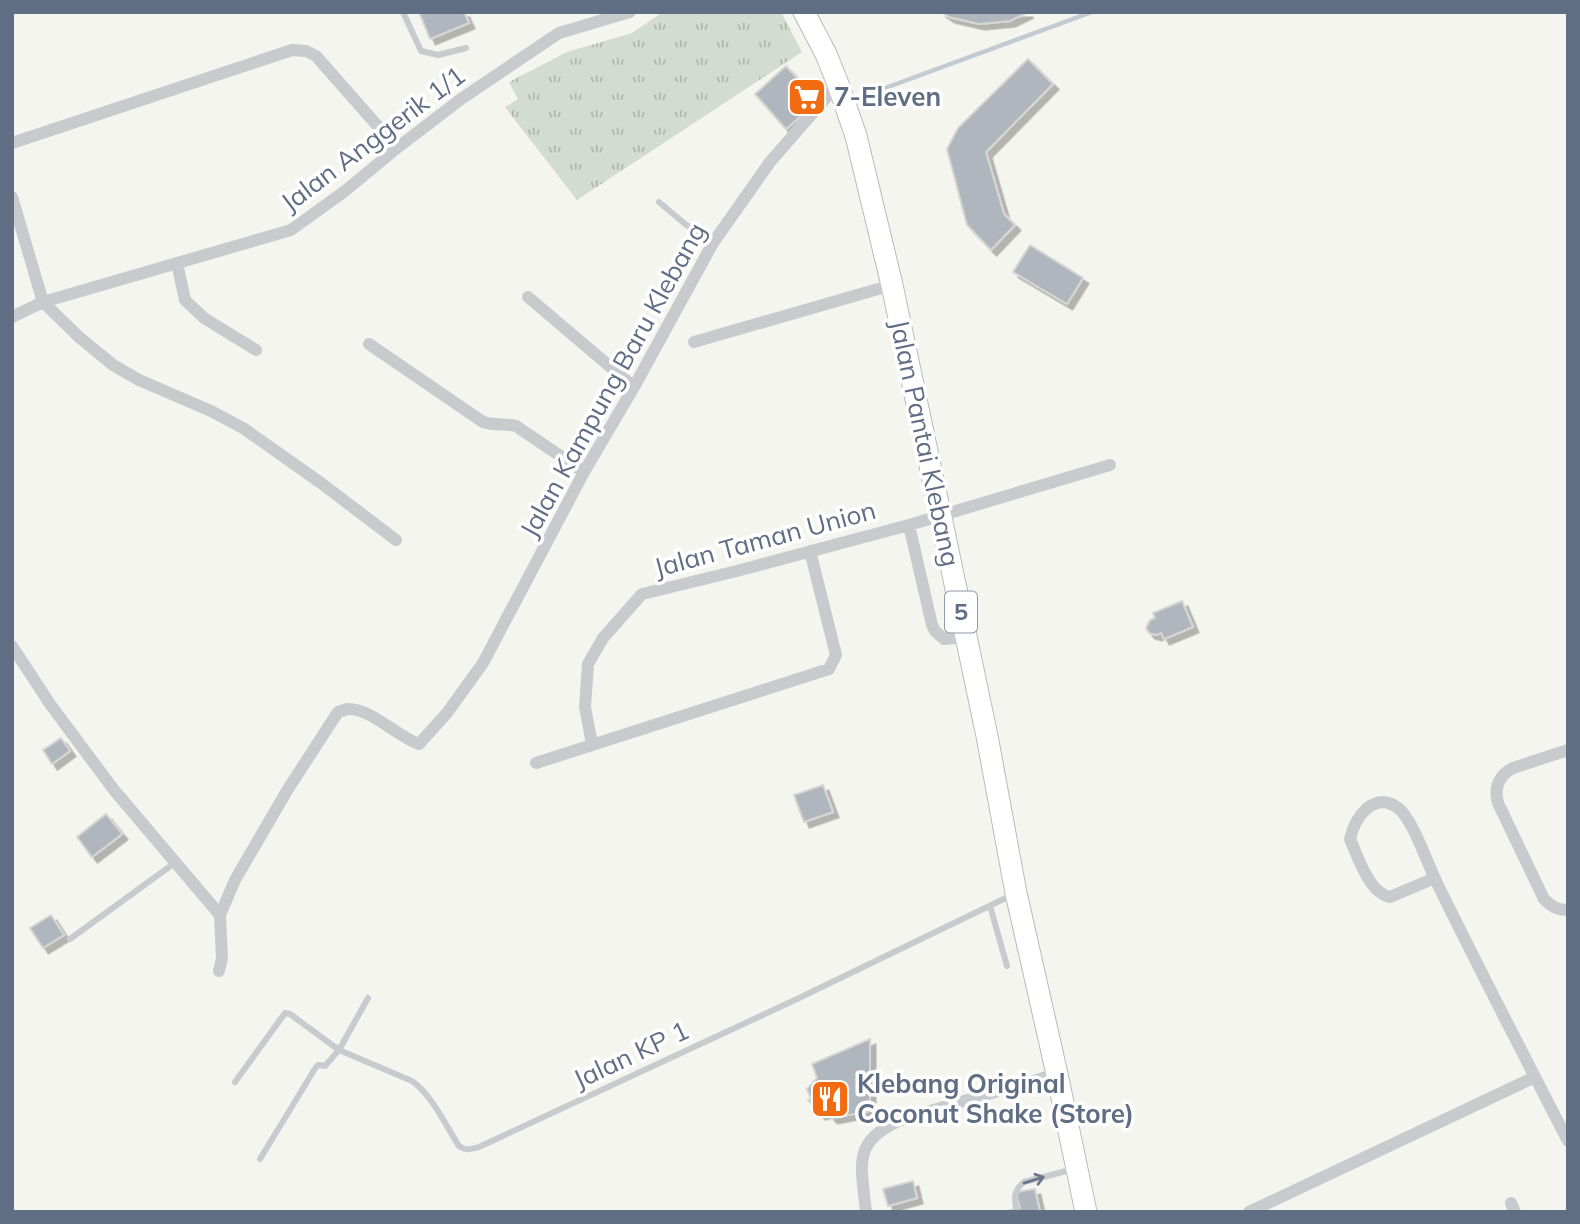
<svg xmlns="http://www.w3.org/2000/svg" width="1580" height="1224" font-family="Mulish,sans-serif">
  <defs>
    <pattern id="grass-tufts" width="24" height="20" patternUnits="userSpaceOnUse" patternTransform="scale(1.75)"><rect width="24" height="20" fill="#d3dcd0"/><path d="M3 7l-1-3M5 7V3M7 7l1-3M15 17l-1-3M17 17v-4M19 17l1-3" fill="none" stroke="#afb7ae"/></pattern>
    <filter id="shadow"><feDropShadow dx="5.5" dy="5.5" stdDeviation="0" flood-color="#0004"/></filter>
  </defs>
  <rect width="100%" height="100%" fill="#f4f5ef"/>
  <path fill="url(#grass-tufts)" d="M 663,12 L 781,12 L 802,52 L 577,200 L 505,107 L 518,99 L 509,82 L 567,52 L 632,33 Z"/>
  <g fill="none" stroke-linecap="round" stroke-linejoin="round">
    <path stroke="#c2cbd2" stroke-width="4.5" d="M 869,94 L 1092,12"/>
  </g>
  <path fill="#b0b6bd" stroke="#d5d5d3" stroke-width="2" filter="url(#shadow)" d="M 419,12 L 464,12 L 469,23 L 430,39 Z
    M 942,12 L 1028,12 L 1010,21 L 979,24 L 949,17 Z
    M 1028,59 L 1053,84 L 986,152 L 1004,214 L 1015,225 L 991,250 L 967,225 L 947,149 L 958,128 Z
    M 786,66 L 818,101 L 786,129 L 755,94 Z
    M 1030,245 L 1083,278 L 1067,304 L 1013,272 Z
    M 1182,601 L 1193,627 L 1164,639 L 1161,633 L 1156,635 L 1149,633 L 1146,628 L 1150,620 L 1155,618 L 1153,613 Z
    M 61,738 L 70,751 L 52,764 L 43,750 Z
    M 823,785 L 833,812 L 804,822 L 794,795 Z
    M 106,814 L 122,834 L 92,857 L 77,837 Z
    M 51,915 L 64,935 L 43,948 L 30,928 Z
    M 870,1039 L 870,1111 L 832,1118 L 827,1112 L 820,1114 L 808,1100 L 811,1099 L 807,1089 L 817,1078 L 812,1064 Z
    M 913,1181 L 917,1198 L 888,1206 L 883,1189 Z
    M 1035,1189 L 1040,1212 L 1002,1212 L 1020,1208 L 1016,1192 Z"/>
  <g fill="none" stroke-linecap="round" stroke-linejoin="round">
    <g stroke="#b7babd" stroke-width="23">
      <path id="highway" d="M 804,12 L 826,54 L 838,84 L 856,136 L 892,285 L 987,736 L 1016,893 L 1057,1074 L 1086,1212"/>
    </g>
    <path stroke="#c8cace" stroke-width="6" d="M 403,12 L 421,51 L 438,55 L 466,48
      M 659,202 L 685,224 L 713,243
      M 990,906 L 1007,966
      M 70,939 L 176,862
      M 368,998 L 339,1050 L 412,1081 C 432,1095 446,1126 459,1146 C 466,1151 471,1149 479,1147 L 797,999 L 1012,895
      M 235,1082 L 285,1013 L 290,1014 L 339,1050 L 325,1066 L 318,1065 L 316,1067 L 260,1159
      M 1017,1212 C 1014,1199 1013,1191 1024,1182 L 1074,1169"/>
    <path stroke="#c8cace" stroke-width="12" d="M 12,143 L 292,50 L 306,51 L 316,56 L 397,148
      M 12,197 L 43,302 L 79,337 L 113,365 L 139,380 L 211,411 L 243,428 L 321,483 L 396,540
      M 177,263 L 185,300 L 204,318 L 256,350
      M 528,297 L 634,387
      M 12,317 L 43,302 L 291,230 L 345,191 L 397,148 L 461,99 L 559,33 L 630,12
      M 694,342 L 892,285
      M 369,344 L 483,422 C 494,426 505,423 516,426 L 584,472
      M 909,525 L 932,625 L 935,631 L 944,639 L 966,637
      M 12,646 L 50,704 L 114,790 L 220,915
      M 592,744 L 585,707 L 588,664 L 603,638 L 642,594 L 737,571 L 909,525 L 1110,465
      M 1568,750 L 1513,768 C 1498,776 1494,788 1498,803 L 1544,899 C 1551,906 1557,910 1568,910
      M 536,763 L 829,669 L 836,655 L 810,551
      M 1435,878 L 1390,897 C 1369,893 1358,857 1350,839 C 1355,817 1374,790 1398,808 C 1412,818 1427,862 1435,879 C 1478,967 1523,1054 1568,1141
      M 219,971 L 222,958 L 220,915 L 235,880 L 288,789 L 338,712 C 340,711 347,709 349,709 C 371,709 397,736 419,744 L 447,713 L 483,663 L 584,472 L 634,387 L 713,243 L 770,162 L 838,84
      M 1511,1203 L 1515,1212
      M 866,1212 C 861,1162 851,1140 906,1118 L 1057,1074
      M 1249,1212 L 1535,1077"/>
    <use href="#highway" stroke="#fff" stroke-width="21"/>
  </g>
  <defs><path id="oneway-shaft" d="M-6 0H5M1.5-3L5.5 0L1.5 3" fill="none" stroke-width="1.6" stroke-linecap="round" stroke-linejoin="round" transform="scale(1.75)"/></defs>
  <use stroke="#6a778b" href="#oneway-shaft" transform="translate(1034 1180) rotate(-17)"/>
  <defs>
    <g id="supermarket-square" transform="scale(2.0125)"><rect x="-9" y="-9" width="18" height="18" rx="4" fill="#f36b10" stroke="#fff"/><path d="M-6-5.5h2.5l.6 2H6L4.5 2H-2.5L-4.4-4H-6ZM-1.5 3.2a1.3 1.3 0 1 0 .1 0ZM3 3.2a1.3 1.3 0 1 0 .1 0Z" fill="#fff"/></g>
    <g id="restaurant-square" transform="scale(2.0125)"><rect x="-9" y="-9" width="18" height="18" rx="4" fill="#f36b10" stroke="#fff"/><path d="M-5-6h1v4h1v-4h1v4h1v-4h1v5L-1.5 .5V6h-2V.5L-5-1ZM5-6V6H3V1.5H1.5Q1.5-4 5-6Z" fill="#fff"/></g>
  </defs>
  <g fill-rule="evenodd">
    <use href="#supermarket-square" x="807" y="97"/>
    <use href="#restaurant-square" x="830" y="1099"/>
  </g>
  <g text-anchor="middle" stroke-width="7" stroke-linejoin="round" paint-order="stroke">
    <rect fill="#fff" stroke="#909aa9" stroke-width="2" x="945" y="591.5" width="32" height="41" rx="5"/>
    <g font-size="24" font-weight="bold" fill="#606e84">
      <text x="961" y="620">5</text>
    </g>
    <g font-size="26" font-weight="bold" fill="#606e84" stroke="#fff" text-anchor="start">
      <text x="834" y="106">7-Eleven</text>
      <text x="857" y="1093">Klebang Original<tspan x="857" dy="30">Coconut Shake (Store)</tspan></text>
    </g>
    <g font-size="26" fill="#606e84" stroke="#fff">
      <text transform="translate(373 139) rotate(-37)" y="9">Jalan Anggerik 1/1</text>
      <text transform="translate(613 380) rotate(-61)" y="9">Jalan Kampung Baru Klebang</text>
      <text transform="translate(925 443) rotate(78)" y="9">Jalan Pantai Klebang</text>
      <text transform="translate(765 539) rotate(-15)" y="9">Jalan Taman Union</text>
      <text transform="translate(631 1055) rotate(-25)" y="9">Jalan KP 1</text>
    </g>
  </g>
  <rect width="1580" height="1224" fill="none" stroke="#606e84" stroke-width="28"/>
</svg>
